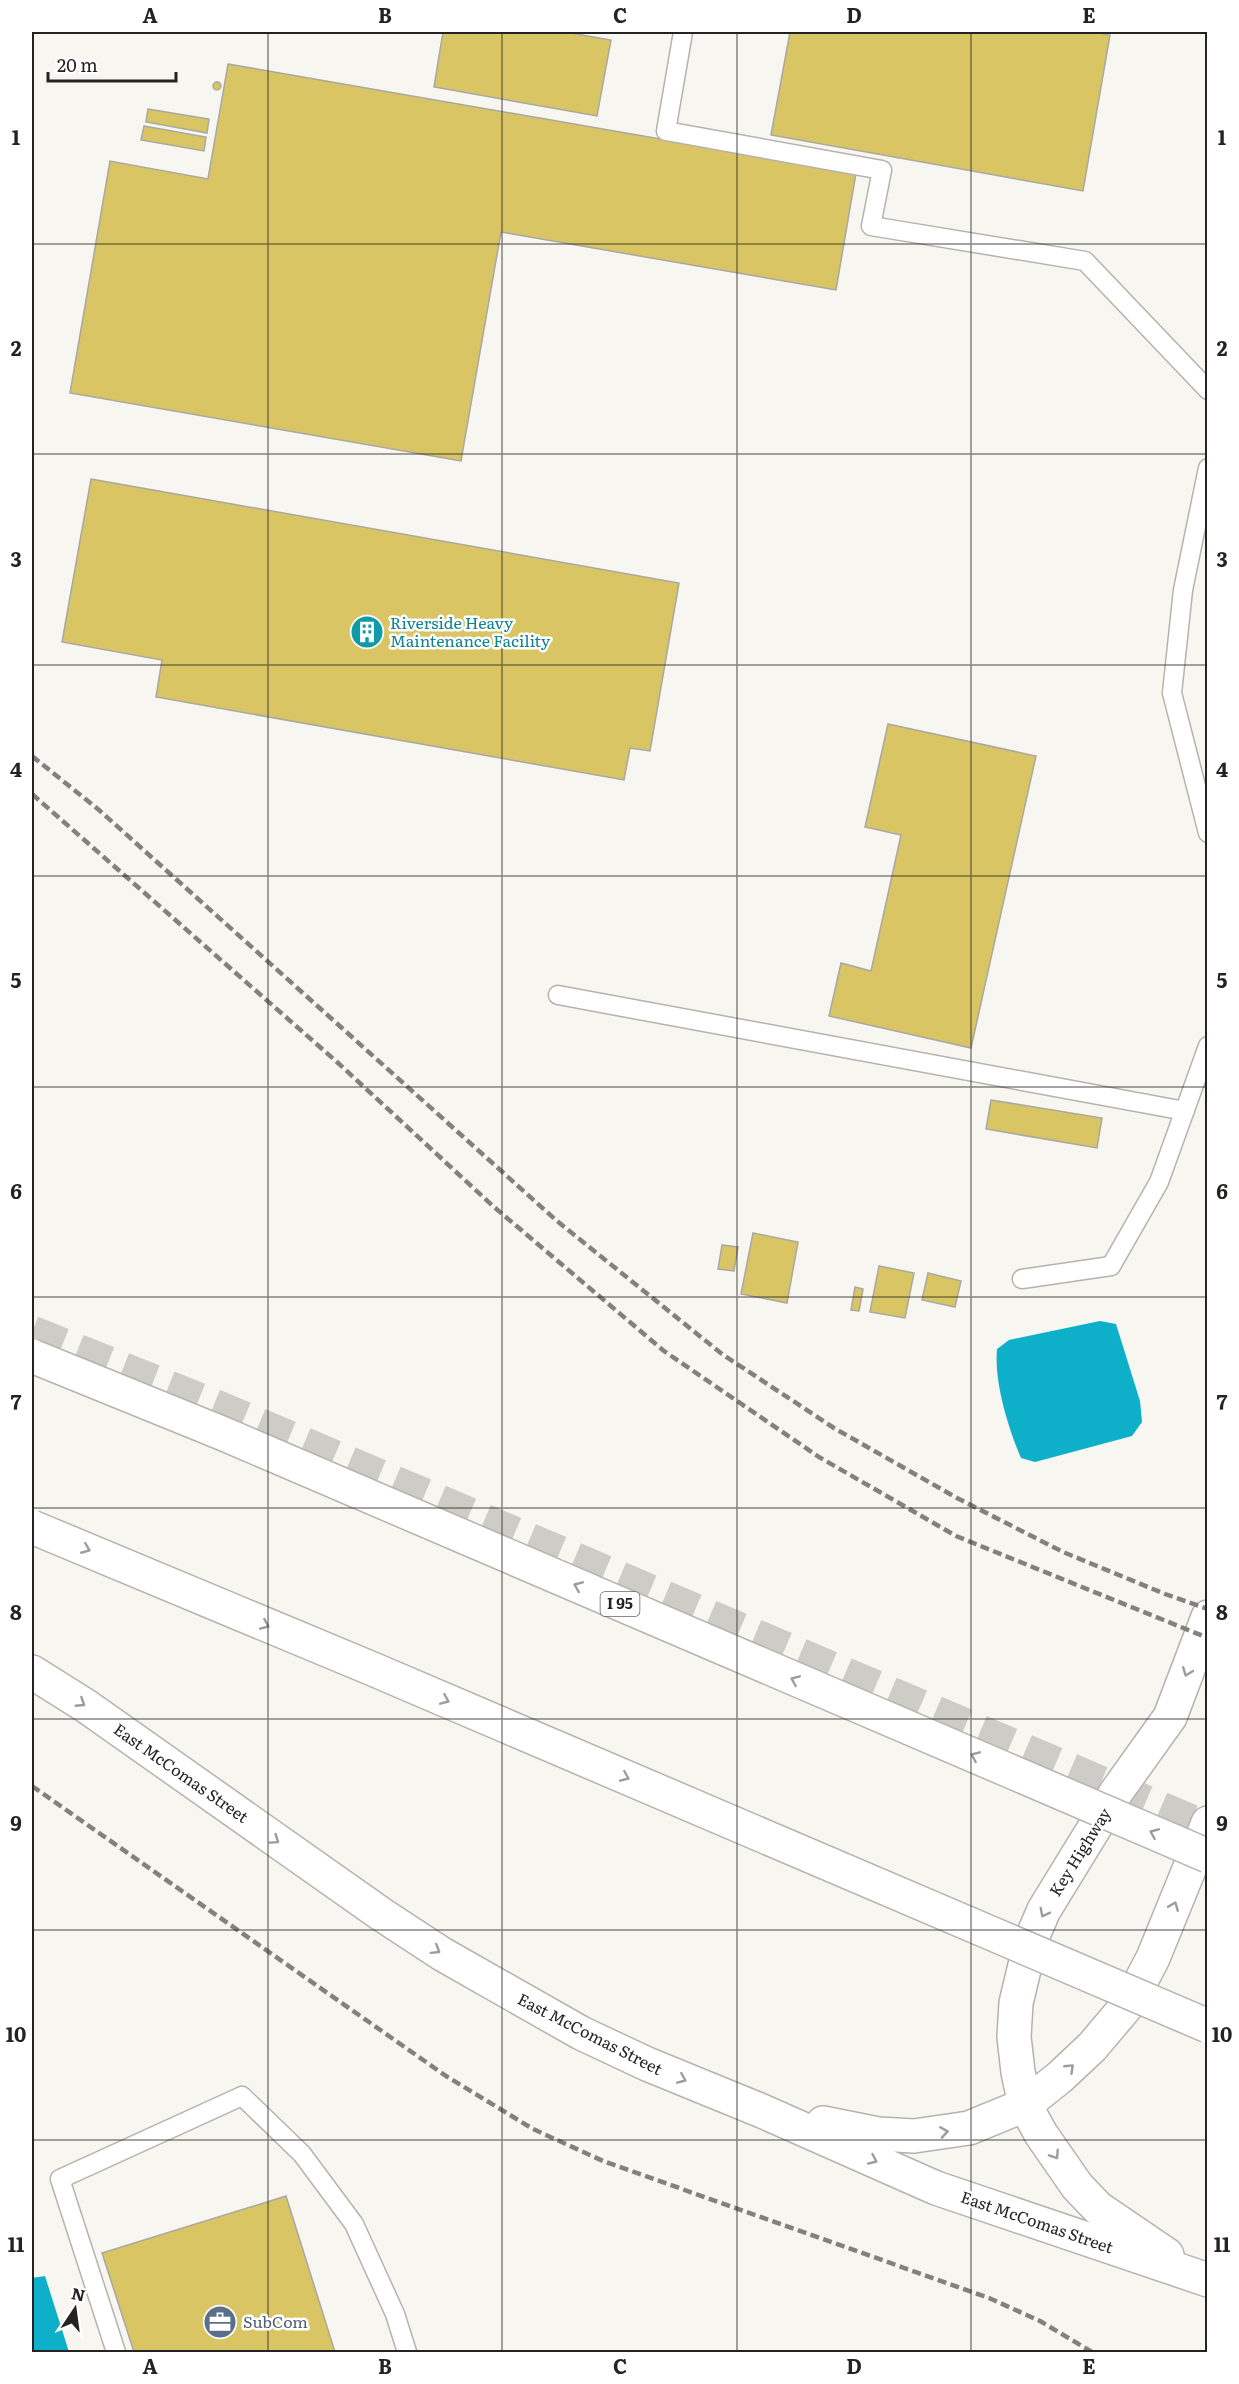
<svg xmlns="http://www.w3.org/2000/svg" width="1239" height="2384" font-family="Literata,serif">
  <rect width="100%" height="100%" fill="#f7f6f0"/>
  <path fill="#0eafc9" d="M 1100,1321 L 1116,1324 L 1140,1401 L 1142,1422 L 1132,1436 L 1035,1462 L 1021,1458 C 1008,1427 994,1382 997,1349 L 1009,1340 Z
    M 45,2276 L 69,2352 L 32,2352 L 32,2278 Z"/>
  <path fill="#d9c564" stroke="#a9a8a2" stroke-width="1.5" d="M 443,32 L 565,32 L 611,40 L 597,116 L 434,87 Z
    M 790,32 L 1093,32 L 1110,35 L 1083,191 L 771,135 Z
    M 228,64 L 856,173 L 836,290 L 501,232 L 461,461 L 70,393 L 110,161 L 208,179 Z
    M213 86a4 4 0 1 1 8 0a4 4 0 1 1-8 0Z
    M 148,109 L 209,119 L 207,133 L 146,122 Z
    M 144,126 L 206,137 L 204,151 L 141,140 Z
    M 91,479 L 679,583 L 650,751 L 630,748 L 624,780 L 156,697 L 162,660 L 62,642 Z
    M 888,724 L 1036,756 L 971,1048 L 829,1016 L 841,963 L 871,971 L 901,835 L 865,827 Z
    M 991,1100 L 1102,1118 L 1097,1148 L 986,1129 Z
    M 753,1233 L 798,1242 L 787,1303 L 741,1294 Z
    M 722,1245 L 738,1247 L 734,1271 L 718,1269 Z
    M 879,1266 L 914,1273 L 905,1318 L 870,1312 Z
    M 928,1273 L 961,1281 L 955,1307 L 922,1300 Z
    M 855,1287 L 863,1289 L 859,1311 L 851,1310 Z
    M 286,2196 L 335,2352 L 134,2352 L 102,2253 Z"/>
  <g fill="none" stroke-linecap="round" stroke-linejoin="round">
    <path stroke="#cdccc7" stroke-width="33" stroke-dasharray="33 16" stroke-linecap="butt" d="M 32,1332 L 216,1406 L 1208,1828"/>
    <g stroke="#b4b3ae" stroke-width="21">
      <path id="lane" d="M 683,32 L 666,131 L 882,170 L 871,226 L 1085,261 L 1208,390
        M 1208,468 L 1183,590 L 1172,693 L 1208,833
        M 558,995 L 1185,1111
        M 1022,1279 L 1111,1266 L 1159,1182 L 1208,1046
        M 116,2352 L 60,2179 L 242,2096 L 302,2154 L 354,2224 L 395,2314 L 407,2352"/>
    </g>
    <g stroke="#b4b3ae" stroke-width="36">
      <path id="primary" d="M 32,1672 L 86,1706 L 381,1914 L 442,1954 L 581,2033 L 647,2064 L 762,2111 L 936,2188 L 1208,2280
        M 823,2123 L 878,2134 L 914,2136 L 969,2128 L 1025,2105 L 1060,2077 L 1092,2047 L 1130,2002 L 1153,1958 L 1208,1823
        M 1167,2255 L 1098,2208 L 1077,2186 L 1041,2134 L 1025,2105 L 1018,2072 L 1014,2037 L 1016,2003 L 1031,1940 L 1044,1910 L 1117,1791 L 1170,1717 L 1208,1617"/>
    </g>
    <use href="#lane" stroke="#fff" stroke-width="18"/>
    <use href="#primary" stroke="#fff" stroke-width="33"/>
    <path stroke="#82817d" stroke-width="4.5" stroke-dasharray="9 4.5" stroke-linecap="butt" d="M 32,756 L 99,810 L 557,1221 L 722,1354 L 834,1428 L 957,1498 L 1063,1552 L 1165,1594 L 1208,1609
      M 32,794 L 337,1062 L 494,1207 L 664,1351 L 819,1457 L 956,1536 L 1208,1638
      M 32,1786 L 446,2076 L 533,2129 L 603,2161 L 989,2298 L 1040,2321 L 1092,2352"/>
    <g stroke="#b4b3ae" stroke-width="36" stroke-linecap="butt">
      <path id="highway-bridge" d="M 32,1356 L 224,1434 L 1208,1856
        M 32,1527 L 375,1670 L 1208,2026"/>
    </g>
    <use href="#highway-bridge" stroke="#fff" stroke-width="33"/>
  </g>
  <defs><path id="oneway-chevron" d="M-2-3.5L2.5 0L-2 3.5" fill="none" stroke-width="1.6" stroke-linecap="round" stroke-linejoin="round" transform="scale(1.5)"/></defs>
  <g stroke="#9c9c9b">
    <use href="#oneway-chevron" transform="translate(86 1549) rotate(22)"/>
    <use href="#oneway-chevron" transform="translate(578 1586) rotate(-157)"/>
    <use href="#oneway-chevron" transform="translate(265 1625) rotate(23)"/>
    <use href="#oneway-chevron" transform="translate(1187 1672) rotate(111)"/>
    <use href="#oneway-chevron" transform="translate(795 1680) rotate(-157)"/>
    <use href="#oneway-chevron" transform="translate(445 1700) rotate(23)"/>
    <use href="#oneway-chevron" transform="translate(81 1703) rotate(33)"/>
    <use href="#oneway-chevron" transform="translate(975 1756) rotate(-157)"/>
    <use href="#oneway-chevron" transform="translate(625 1777) rotate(23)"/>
    <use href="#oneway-chevron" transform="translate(1154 1833) rotate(-157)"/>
    <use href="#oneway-chevron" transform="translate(275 1840) rotate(35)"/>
    <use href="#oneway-chevron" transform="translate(1174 1906) rotate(-68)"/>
    <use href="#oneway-chevron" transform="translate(1044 1913) rotate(117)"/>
    <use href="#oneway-chevron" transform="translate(436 1950) rotate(32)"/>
    <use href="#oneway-chevron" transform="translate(1070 2068) rotate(-44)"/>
    <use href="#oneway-chevron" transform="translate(682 2079) rotate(23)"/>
    <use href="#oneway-chevron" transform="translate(944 2132) rotate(-9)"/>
    <use href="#oneway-chevron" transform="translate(1055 2155) rotate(57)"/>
    <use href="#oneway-chevron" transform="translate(873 2160) rotate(24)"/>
  </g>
  <path fill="none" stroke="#242321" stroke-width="1.5" stroke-opacity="0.55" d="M 268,32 L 268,2352M 502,32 L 502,2352M 737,32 L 737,2352M 971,32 L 971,2352M 32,244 L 1208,244M 32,454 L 1208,454M 32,665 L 1208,665M 32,876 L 1208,876M 32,1087 L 1208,1087M 32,1297 L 1208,1297M 32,1508 L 1208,1508M 32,1719 L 1208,1719M 32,1930 L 1208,1930M 32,2140 L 1208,2140"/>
  <defs>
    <g id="building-disc" transform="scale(1.725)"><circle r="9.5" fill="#0f9aa8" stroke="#fff"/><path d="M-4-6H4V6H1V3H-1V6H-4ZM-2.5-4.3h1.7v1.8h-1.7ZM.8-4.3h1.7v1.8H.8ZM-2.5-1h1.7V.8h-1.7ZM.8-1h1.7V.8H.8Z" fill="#fff"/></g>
    <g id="office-disc" transform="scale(1.725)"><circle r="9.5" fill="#5c6f8a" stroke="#fff"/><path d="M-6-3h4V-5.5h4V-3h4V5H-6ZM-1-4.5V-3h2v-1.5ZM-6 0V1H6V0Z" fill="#fff"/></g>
  </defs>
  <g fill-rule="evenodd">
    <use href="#building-disc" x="367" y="632"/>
    <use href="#office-disc" x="220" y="2322"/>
  </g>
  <g text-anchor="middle" stroke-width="5" stroke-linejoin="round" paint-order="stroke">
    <rect fill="#fff" stroke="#666564" stroke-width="1.5" x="600.5" y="1592" width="39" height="24" rx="4.5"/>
    <g font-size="15" font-weight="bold" fill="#242321">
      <text x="620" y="1609">I 95</text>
    </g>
    <g font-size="16" fill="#0d838f" stroke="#fff" text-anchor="start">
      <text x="390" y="629">Riverside Heavy<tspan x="390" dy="18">Maintenance Facility</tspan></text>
    </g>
    <g font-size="16" fill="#242321" stroke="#fff">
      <text transform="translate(181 1773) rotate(35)" y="6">East McComas Street</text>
      <text transform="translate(1080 1852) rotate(-58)" y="6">Key Highway</text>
      <text transform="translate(590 2034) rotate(27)" y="6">East McComas Street</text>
      <text transform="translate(1037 2222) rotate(19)" y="6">East McComas Street</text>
    </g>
    <g font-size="16" fill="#4e5e75" stroke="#fff" text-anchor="start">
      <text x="243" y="2328">SubCom</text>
    </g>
  </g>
  <rect width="1239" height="2384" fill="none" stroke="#ffffff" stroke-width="66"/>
  <g transform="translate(75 2309) rotate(13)" stroke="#ffffff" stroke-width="4.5" paint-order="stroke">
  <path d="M0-4.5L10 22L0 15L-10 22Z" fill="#242321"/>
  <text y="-9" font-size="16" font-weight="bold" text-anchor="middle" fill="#242321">N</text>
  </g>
  <path d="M48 72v9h128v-9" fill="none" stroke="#242321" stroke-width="3"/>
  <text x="57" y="72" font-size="18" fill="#242321" stroke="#ffffff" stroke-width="4.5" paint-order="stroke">20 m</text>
  <rect x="33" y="33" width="1173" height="2318" fill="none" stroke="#242321" stroke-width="2"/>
  <g font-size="20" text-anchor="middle" font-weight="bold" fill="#242321">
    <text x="150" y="23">A</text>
    <text x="385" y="23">B</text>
    <text x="620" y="23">C</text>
    <text x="854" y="23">D</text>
    <text x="1089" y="23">E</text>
    <text x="16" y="145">1</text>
    <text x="1222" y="145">1</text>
    <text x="16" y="356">2</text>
    <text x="1222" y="356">2</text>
    <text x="16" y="567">3</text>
    <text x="1222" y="567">3</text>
    <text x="16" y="777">4</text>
    <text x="1222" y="777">4</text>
    <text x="16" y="988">5</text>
    <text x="1222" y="988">5</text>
    <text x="16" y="1199">6</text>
    <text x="1222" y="1199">6</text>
    <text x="16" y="1410">7</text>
    <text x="1222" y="1410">7</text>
    <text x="16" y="1620">8</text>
    <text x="1222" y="1620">8</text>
    <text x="16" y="1831">9</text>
    <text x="1222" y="1831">9</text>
    <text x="16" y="2042">10</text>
    <text x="1222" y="2042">10</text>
    <text x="16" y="2252">11</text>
    <text x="1222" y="2252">11</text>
    <text x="150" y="2374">A</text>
    <text x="385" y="2374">B</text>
    <text x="620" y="2374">C</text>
    <text x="854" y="2374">D</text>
    <text x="1089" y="2374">E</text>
  </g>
</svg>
